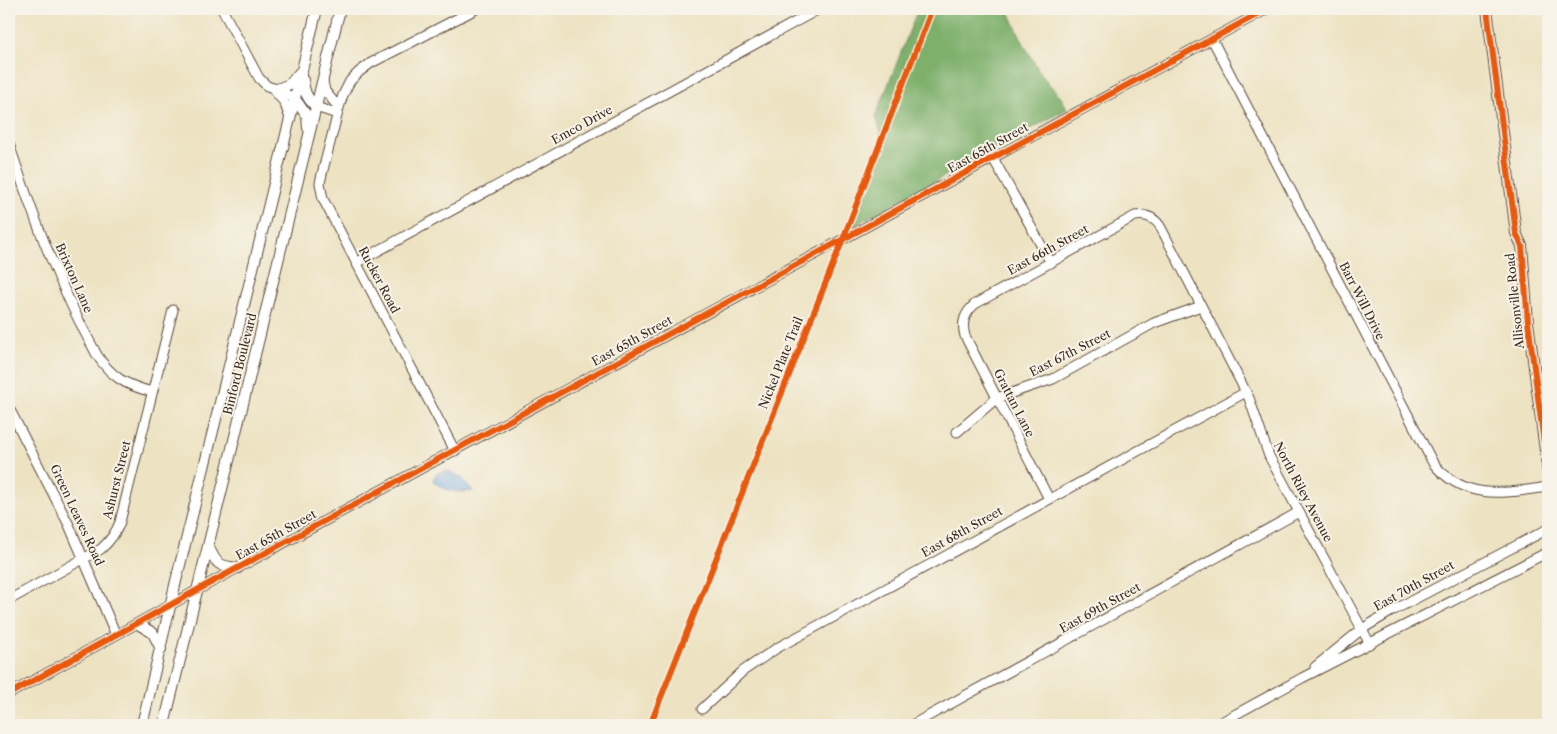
<svg xmlns="http://www.w3.org/2000/svg" width="1557" height="734" font-family="'Libre Caslon Text',serif">
  <rect width="100%" height="100%" fill="#f7f3e8"/>
  <filter id="ink" filterUnits="userSpaceOnUse"><feTurbulence type="fractalNoise" baseFrequency=".02" numOctaves="2"/><feDisplacementMap in="SourceGraphic" scale="10" xChannelSelector="R" yChannelSelector="G"/><feConvolveMatrix kernelMatrix="1 2 1 2 8 2 1 2 1" color-interpolation-filters="sRGB"/></filter>
  <filter id="wash" filterUnits="userSpaceOnUse"><feTurbulence type="fractalNoise" baseFrequency=".0096" numOctaves="4" result="noise"/><feDisplacementMap in="SourceGraphic" scale="20" xChannelSelector="R" yChannelSelector="G"/><feGaussianBlur stdDeviation="1.12" result="paint"/><feColorMatrix in="noise" values="0 0 0 0 0 0 0 0 0 0 0 0 0 0 0 0 0 1.4 0 .05"/><feComposite in="paint" operator="in"/></filter>
  <g filter="url(#wash)">
    <rect width="100%" height="100%" fill="#ede3c3"/>
    <path fill="#7eb06c" stroke="#5c6d45" d="M 918,9 L 1008,9 C 1018,33 1029,56 1044,78 C 1052,88 1063,97 1067,109 L 850,228 L 883,140 L 876,116 Z"/>
    <path fill="#6fa6de" stroke="#55687e" d="M 449,471 L 462,478 L 473,491 C 456,493 446,492 433,481 C 435,472 440,472 449,471 Z"/>
  </g>
  <g filter="url(#ink)">
    <g fill="none" stroke-linecap="round" stroke-linejoin="round">
      <g stroke="#564637" stroke-width="11">
        <path id="minor" d="M 222,9 L 259,78 L 267,86 L 277,89 L 295,99
          M 1212,39 L 1433,463 C 1465,502 1504,493 1548,487
          M 323,81 L 325,91 L 339,108
          M 273,89 L 284,102 L 290,118
          M 316,107 L 337,114
          M 9,144 C 33,216 60,289 97,355 C 112,378 126,385 152,392
          M 993,158 L 1051,263
          M 356,263 L 819,9
          M 9,408 L 69,525 L 116,635
          M 957,432 L 997,398 L 1053,379 L 1154,323 L 1201,306
          M 455,451 L 323,199 L 320,183 L 322,174 L 339,108 L 343,95 L 350,81 L 359,72 L 371,63 L 476,9
          M 1049,499 L 965,336 C 961,322 965,313 975,304 L 1135,216 C 1146,214 1154,217 1160,226 L 1249,398 L 1269,456 L 1370,644
          M 9,600 L 101,549 C 110,541 116,533 120,522 L 173,310
          M 1315,667 L 1362,629 L 1392,611 L 1548,529
          M 9,694 L 212,582 L 1267,9
          M 702,709 L 743,671 L 777,648 L 1246,392
          M 912,725 L 1299,512
          M 1216,725 L 1302,678 L 1548,552"/>
      </g>
      <g stroke="#564637" stroke-width="12">
        <path id="major" d="M 1487,9 L 1516,233 L 1522,246 L 1528,322 L 1548,473
          M 303,80 C 304,92 307,98 316,107
          M 277,89 L 290,84 L 300,72
          M 295,99 L 307,116 L 308,128
          M 208,546 C 217,565 218,566 238,568
          M 138,624 L 153,633 L 161,649
          M 142,725 L 176,581 L 317,9
          M 164,725 L 340,9"/>
      </g>
      <use href="#minor" stroke="#fff" stroke-width="9"/>
      <use href="#major" stroke="#fff" stroke-width="10"/>
      <g stroke="#f7f3e8" stroke-width="9">
        <path id="cycleway" d="M 1487,9 L 1516,233 L 1522,246 L 1528,322 L 1548,473
          M 9,694 L 212,582 L 1267,9
          M 650,725 L 843,239 L 932,9"/>
      </g>
      <use href="#cycleway" stroke="#e8590c" stroke-width="6"/>
    </g>
  </g>
  <g text-anchor="middle" stroke-width="4" stroke-linejoin="round" paint-order="stroke">
    <g font-size="12" fill="#3b2a1e" stroke="#f7f3e8">
      <text transform="translate(582 125) rotate(-29)" y="4">Emco Drive</text>
      <text transform="translate(988 148) rotate(-29)" y="4">East 65th Street</text>
      <text transform="translate(1048 250) rotate(-29)" y="4">East 66th Street</text>
      <text transform="translate(74 278) rotate(66)" y="4">Brixton Lane</text>
      <text transform="translate(379 280) rotate(62)" y="4">Rucker Road</text>
      <text transform="translate(1362 301) rotate(63)" y="4">Barr Will Drive</text>
      <text transform="translate(1515 301) rotate(-96)" y="4">Allisonville Road</text>
      <text transform="translate(632 341) rotate(-29)" y="4">East 65th Street</text>
      <text transform="translate(1070 353) rotate(-27)" y="4">East 67th Street</text>
      <text transform="translate(781 363) rotate(-68)" y="4">Nickel Plate Trail</text>
      <text transform="translate(240 364) rotate(-76)" y="4">Binford Boulevard</text>
      <text transform="translate(1014 403) rotate(63)" y="4">Grattan Lane</text>
      <text transform="translate(117 480) rotate(-76)" y="4">Ashurst Street</text>
      <text transform="translate(1303 492) rotate(62)" y="4">North Riley Avenue</text>
      <text transform="translate(77 515) rotate(65)" y="4">Green Leaves Road</text>
      <text transform="translate(962 532) rotate(-29)" y="4">East 68th Street</text>
      <text transform="translate(276 535) rotate(-29)" y="4">East 65th Street</text>
      <text transform="translate(1414 586) rotate(-29)" y="4">East 70th Street</text>
      <text transform="translate(1100 608) rotate(-29)" y="4">East 69th Street</text>
    </g>
  </g>
  <rect width="1557" height="734" fill="none" stroke="#f7f3e8" stroke-width="30"/>
</svg>
